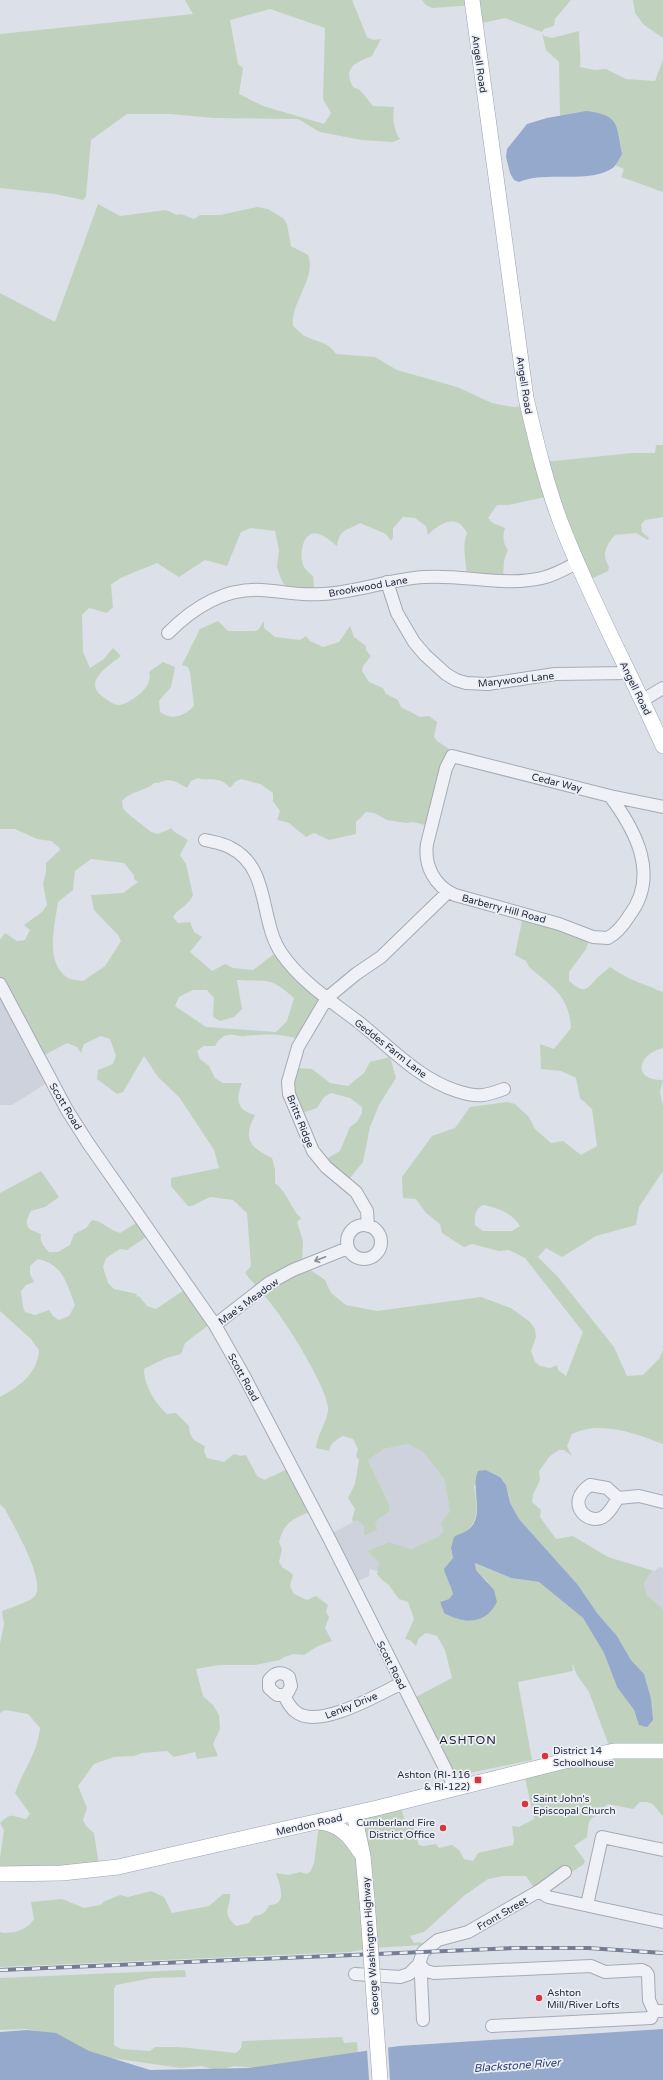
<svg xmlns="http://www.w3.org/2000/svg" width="663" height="2080" font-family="'Varela Round',sans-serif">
  <rect width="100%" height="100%" fill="#dce0e8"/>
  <path fill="#ced2dd" d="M 0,986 L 50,1081 L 12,1105 L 0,1105 Z
    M 408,1444 L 424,1453 L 444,1479 L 450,1511 L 441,1523 L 443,1531 L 439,1536 L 411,1549 L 389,1542 L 367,1551 L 379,1563 L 379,1568 L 377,1571 L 370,1569 L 369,1576 L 354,1583 L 327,1536 L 357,1520 L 364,1526 L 364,1536 L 378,1518 L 390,1513 L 389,1504 L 368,1460 L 384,1449 Z
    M 660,1567 L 663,1568 L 663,1609 L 647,1595 L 644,1584 L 649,1575 Z"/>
  <path fill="#c0d2bd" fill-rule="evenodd" d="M 185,0 L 352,0 L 367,37 L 374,40 L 381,39 L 372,56 C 357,62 342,67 353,87 L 360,90 L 373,106 L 394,107 C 392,116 394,132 400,139 L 393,142 L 362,140 L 320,132 L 298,119 L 214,118 L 170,114 L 127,114 L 91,140 L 86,196 L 83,200 L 55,194 L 0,188 L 0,34 L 193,14 ZM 270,9 L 325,28 L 323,99 L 331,113 L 324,124 L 263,106 L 239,94 L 243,68 L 238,64 L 230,20 Z
    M 422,0 L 571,0 L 555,19 L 554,26 L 544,29 L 542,32 L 505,18 L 478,24 L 474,5 L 432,8 L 426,5 Z
    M 633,0 L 663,0 L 663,38 L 644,25 L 635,13 Z
    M 579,31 C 579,44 581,54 580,67 L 595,70 L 606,69 L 626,79 L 655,81 L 663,60 L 663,192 L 621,177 L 624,169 L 615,165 L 622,153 L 560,115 L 559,62 L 546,50 L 542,33 L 544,36 L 552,38 Z
    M 98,204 L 120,216 L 166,210 L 177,215 L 181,214 L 194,219 L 200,215 L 220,215 L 257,207 L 268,209 L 283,218 L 287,224 L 291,246 L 308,255 C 317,279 290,302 293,326 C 296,329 300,332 303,335 C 315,342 328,341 336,354 L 375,357 L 397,370 L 457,387 L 492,403 L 513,407 L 530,405 L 544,462 L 632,453 L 655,453 L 656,445 L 663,445 L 663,517 L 645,520 L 641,525 L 642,532 L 649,538 L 648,540 L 636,533 L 615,535 C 606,546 601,554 609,567 L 608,571 L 589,580 L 554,495 L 509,505 L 497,505 L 488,518 L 493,523 L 505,528 C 503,536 502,542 508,550 L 504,560 L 503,578 L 467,579 C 467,563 461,548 467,533 C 457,513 440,523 428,535 L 426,526 L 415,518 L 403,517 L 393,528 L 393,537 L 391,541 L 386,534 L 360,523 C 347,531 340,528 337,546 C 332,542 325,536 319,534 C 304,529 300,551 302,561 C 303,568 308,572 313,576 L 315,596 L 293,599 L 281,579 L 277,567 L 279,550 L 275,531 L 251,528 L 241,532 L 227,566 L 205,560 L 179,577 L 157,563 C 144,569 120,576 111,585 L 113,607 L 107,613 L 89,608 L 82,615 L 83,652 L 90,668 L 104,659 L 113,648 L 121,656 C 108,666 82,682 103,697 C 108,700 113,705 119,705 C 130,704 155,686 149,672 L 163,662 L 175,667 L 171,687 L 159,701 L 160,712 C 172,721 184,716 194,706 L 190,672 L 188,667 L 182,665 L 200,629 L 218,621 L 228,631 L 254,631 L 258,630 L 264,621 L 264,628 L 275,637 L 300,640 L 306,636 L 310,641 L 323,647 L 339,642 L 350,626 L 354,637 L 366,646 L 366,650 L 371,656 L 363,666 L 362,671 L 369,682 L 383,688 L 386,694 L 398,700 L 401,707 L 420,717 L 429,716 L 437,722 L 434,737 L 437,741 L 458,755 L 454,761 L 433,827 L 413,822 L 406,823 L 387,820 L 374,813 L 366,812 L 356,822 L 356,834 L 329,840 L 314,833 L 306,837 L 289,823 L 277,820 L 280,811 L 273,801 L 273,793 L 260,784 L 241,779 L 235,782 L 230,788 C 220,775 210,782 198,778 L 191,781 L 187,788 C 180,784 172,778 164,781 C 160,782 159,783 154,783 C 144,792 130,791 122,801 L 123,808 L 127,813 L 151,832 L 158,834 L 172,828 L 173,831 L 188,840 L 180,855 L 186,864 L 193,895 C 187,908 179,907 173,917 L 178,923 L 190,922 L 194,932 L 202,937 L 190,952 L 212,971 L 225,964 L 233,968 L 253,970 L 278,951 L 328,998 L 304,1041 C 281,1033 268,1034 245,1036 C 240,1037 234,1034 229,1035 C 222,1035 218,1041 215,1046 L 204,1046 L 197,1051 L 200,1059 L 209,1066 L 215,1078 L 223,1083 L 242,1083 C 236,1098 236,1111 255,1115 C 243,1139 249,1147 272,1158 L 275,1169 L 275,1183 C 288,1193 290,1208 301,1218 L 297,1222 L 303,1241 L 302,1264 L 325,1280 L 331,1293 L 346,1305 L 377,1311 L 481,1297 L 511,1308 L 530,1322 L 535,1329 L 536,1337 L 531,1351 L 535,1362 L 540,1366 L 550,1368 L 557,1365 L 558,1370 L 566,1376 L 583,1332 L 525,1258 L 509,1250 L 499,1251 L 472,1244 L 464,1247 L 442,1233 L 440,1224 L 426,1213 L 416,1199 L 403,1198 L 402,1177 L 432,1136 L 455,1128 L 470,1107 L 507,1102 L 515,1104 L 529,1117 L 535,1129 L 551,1143 L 563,1141 L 581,1155 L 597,1146 L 592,1109 L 580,1098 L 576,1078 L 561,1071 L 541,1069 L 540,1044 L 554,1049 L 571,1028 C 569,995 552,987 529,967 L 526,961 L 515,955 L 523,916 L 590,937 L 586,949 L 569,972 L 569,981 C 584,993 585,992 597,978 C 601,974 606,971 610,967 C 623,976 636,982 651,987 C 656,989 658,991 663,992 L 663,1048 C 637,1054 632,1081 663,1080 L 660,1092 L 663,1106 L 663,1171 L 639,1207 L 636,1225 L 596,1236 L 562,1257 L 546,1248 L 538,1257 L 558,1277 L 614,1347 L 627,1376 L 643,1375 L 659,1359 L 663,1350 L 663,1444 C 635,1433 600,1420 572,1434 L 567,1446 L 572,1456 L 564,1450 L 559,1450 L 550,1456 L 539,1471 L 540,1480 L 533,1495 L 532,1502 L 541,1510 L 540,1517 L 556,1539 L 573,1536 L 608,1557 L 654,1571 L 649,1575 L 644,1584 L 647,1595 L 663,1609 L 663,1816 C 654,1807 655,1801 640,1802 L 633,1809 L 608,1804 L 604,1807 L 600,1815 C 586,1818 589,1825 587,1837 L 574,1846 L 585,1861 L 584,1864 L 538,1894 L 526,1876 L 503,1876 L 488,1879 L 465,1895 L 424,1932 L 410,1936 L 414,1943 L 420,1942 L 425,1945 L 371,1948 L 350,1952 L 0,1967 L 0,1932 C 12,1935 27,1930 34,1919 L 31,1902 L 62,1899 L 84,1908 L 100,1905 L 105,1901 L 120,1895 L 128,1897 L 151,1891 L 164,1897 L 172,1913 L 209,1906 L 223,1894 L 230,1894 C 231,1909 220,1911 236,1926 L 249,1923 L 254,1916 C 263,1915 265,1913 269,1905 C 288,1905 280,1885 276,1873 L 289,1875 L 300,1872 L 306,1874 L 310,1872 L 314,1863 L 319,1825 L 350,1838 L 361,1813 L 400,1805 L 406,1824 L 412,1825 L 419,1845 L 424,1846 L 436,1844 L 439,1848 L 452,1845 L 459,1850 L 464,1859 L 473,1861 L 478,1853 L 513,1845 L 514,1840 L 512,1826 L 519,1827 L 534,1819 L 524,1773 L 612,1754 L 589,1692 L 577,1675 L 572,1663 L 573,1671 L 518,1682 L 532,1760 L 455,1776 L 414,1698 L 452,1678 L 445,1650 L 437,1636 L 426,1633 L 419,1638 L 416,1646 L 410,1640 L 405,1639 L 414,1619 L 408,1602 L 399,1599 L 388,1584 L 382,1580 L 377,1574 L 379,1563 L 367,1551 L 389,1542 L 411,1549 L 439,1536 L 443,1531 L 441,1523 L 450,1511 L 444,1479 L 424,1453 L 408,1444 L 384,1449 L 368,1460 L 389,1504 L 390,1512 L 378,1519 L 375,1524 L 377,1530 L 364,1536 L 364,1526 L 357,1520 L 353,1522 L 352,1520 L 355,1509 L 348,1498 L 355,1484 L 359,1460 L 356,1456 L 358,1449 L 353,1439 L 343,1436 C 335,1440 331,1443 329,1451 L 316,1448 C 317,1435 326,1424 328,1411 C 331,1394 290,1329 278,1313 C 268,1299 256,1286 245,1273 L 251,1266 L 247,1213 L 233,1200 L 210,1197 L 192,1206 L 188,1206 L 171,1186 L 171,1178 L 219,1168 L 214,1150 L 179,1097 L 158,1077 L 144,1056 L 123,1092 L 117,1094 L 97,1079 L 98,1070 L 113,1064 L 116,1056 L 110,1039 L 101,1036 L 84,1044 L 81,1053 L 77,1047 L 67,1043 L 39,1058 L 0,986 L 0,940 L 5,933 L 17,941 L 25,940 L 30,930 L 24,925 L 42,912 L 47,905 L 43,884 L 46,872 L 46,863 L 60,850 L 59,847 L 51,841 L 37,839 L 15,829 L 0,829 L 0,293 L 55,322 ZM 91,859 L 124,863 L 134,875 L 134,879 L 138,882 L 123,893 L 91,895 L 94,910 L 118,935 L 121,941 L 105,966 L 83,981 C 78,980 72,980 68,978 C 44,963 55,925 58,902 L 73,890 L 75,871 ZM 237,980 C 268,982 268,975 294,998 L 287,1021 L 276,1032 L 206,1027 L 175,1006 L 179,997 L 193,990 L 207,990 L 214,998 L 213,1017 L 220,1021 L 234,1017 L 242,1009 ZM 483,1205 C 497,1207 513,1214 520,1226 L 512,1231 L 483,1231 L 475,1225 C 474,1217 475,1209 483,1205 ZM 486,1470 L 500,1477 L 506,1485 L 510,1503 L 519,1519 L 578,1585 L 597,1613 L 617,1636 L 631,1660 L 644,1674 L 639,1724 L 634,1710 L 617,1687 L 604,1653 L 583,1618 L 539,1582 L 511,1578 L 475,1563 L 476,1570 L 488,1582 L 444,1613 L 440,1602 L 449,1599 L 453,1594 L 451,1585 L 446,1577 L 453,1558 L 451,1548 C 475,1523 480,1523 474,1486 Z
    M 390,1057 L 396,1078 L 379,1105 L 370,1127 L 363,1162 L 346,1183 L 329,1169 L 328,1158 L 340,1151 L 350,1127 L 357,1122 L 362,1113 L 362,1107 L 350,1098 L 331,1093 L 324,1097 L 317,1108 L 299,1114 L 291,1082 L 296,1068 L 312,1069 L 330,1083 L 348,1086 L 364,1073 L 370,1062 Z
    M 41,1171 L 59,1197 L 45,1207 L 31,1211 C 27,1218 25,1222 29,1229 L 41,1234 C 39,1242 44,1246 49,1252 L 58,1252 L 70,1245 L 74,1234 L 86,1228 L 92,1220 C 103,1221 108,1230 120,1233 L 139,1221 L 149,1235 L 127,1250 L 120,1249 L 106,1258 L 103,1267 L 108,1283 L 114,1289 L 137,1294 L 136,1297 L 139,1296 L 147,1306 L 156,1309 L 187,1288 L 210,1324 L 185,1343 L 181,1354 L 166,1358 L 144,1369 C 144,1385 155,1403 167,1414 L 176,1413 L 189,1426 C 189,1438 195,1441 205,1446 L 204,1451 L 207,1458 L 224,1462 L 234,1454 L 241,1456 L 246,1455 L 257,1476 L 264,1480 L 290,1468 L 314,1510 C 295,1518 284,1521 279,1542 L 282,1549 L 279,1562 L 283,1568 L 290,1572 L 293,1575 L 290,1586 L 294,1594 L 307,1600 L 316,1596 L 328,1605 L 326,1612 L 329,1617 L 325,1628 L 332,1641 L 318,1646 L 304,1655 L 294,1654 L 284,1657 L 280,1660 L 255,1665 L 219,1665 L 196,1669 L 203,1696 L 213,1705 L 219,1715 L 220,1729 L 213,1744 L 218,1756 L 197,1759 L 195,1752 L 174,1757 L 167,1751 L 142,1753 L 134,1756 L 114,1757 L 94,1764 L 78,1786 L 87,1808 L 83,1820 L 86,1826 L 94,1833 L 100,1872 L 0,1873 L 0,1858 L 4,1830 L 0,1823 C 12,1812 11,1816 26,1819 L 30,1814 L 15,1793 C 24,1768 37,1755 40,1728 L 28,1714 L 5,1710 L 0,1713 L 0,1644 L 4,1624 L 2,1611 C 10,1608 29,1602 34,1597 C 48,1583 13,1525 5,1509 L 0,1504 L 0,1397 C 19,1387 38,1373 39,1350 L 31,1339 L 0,1311 L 0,1193 ZM 38,1259 C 64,1265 66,1283 75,1305 L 69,1316 L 59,1320 L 53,1316 L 49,1310 L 35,1315 L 25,1312 L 23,1307 L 21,1291 L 26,1285 L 34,1282 L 30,1274 L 30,1266 Z
    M 185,1970 L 186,1977 L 152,1978 L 116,1985 L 114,1989 L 114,2045 L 121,2049 L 150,2051 L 155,2047 L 179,2047 L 236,2053 L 241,2048 L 242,2041 L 342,2037 L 344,2043 L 357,2042 L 358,2054 L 262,2069 L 235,2066 L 217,2070 L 201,2066 L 181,2068 L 97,2056 L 82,2050 L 54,2034 L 26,2029 L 0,2030 L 0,1978 Z"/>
  <path fill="#94a9cb" d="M 586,111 C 620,115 616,124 622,154 C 620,158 617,163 614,167 C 591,185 545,170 519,182 L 514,180 L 510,173 L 506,157 L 507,149 L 527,124 L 547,118 Z
    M 486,1470 L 500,1477 L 506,1485 L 510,1503 L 519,1519 L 578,1585 L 597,1613 L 617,1636 L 631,1660 L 644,1674 L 651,1699 L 653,1720 L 647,1727 L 639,1725 L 634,1710 L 617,1687 L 604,1653 L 583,1618 L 539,1582 L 511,1578 L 475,1563 L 476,1570 L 494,1590 L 497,1602 C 485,1625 465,1624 444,1613 L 440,1602 L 449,1599 L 453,1594 C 451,1585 446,1578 444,1569 L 453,1558 L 451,1548 L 454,1537 C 458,1534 464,1533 468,1530 C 486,1516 470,1489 478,1471 Z
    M 663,2029 L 663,2080 L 0,2080 L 0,2032 L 27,2030 L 56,2033 L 89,2051 L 150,2070 L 249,2068 L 399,2046 Z"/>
  <path fill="#dce0e8" d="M 388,2046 L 390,2080 L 369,2080 L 367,2049 Z"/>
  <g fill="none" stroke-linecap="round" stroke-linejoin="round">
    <g stroke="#a5aab5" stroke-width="14">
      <path id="minor" d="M 387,582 L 397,613 L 414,642 L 425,655 L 446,674 L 456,680 L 466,683 L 488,684 L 555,674 L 628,673
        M 168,633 C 193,608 224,588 261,590 C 281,591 302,596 322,594 C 355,593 390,579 424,577 C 463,574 503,587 542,578 C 555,575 567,568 578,562
        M 643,700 L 663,688
        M 610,796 C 636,831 660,876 629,916 C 624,924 617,933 608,938 L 593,937 L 559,924 L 455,895 C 434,886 424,865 427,844 L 446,768 L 452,756 L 610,796 L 663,807
        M 205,840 C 213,842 223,843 231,848 C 271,868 259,922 282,954 C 302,983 334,1003 361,1024 C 391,1048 419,1079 457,1091 C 478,1098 485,1096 504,1089
        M 0,984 L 67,1110 L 88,1143 L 215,1325 L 244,1376 L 330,1540 L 455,1788
        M347 1242a17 17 0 1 1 34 0a17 17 0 1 1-34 0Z
        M 368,1226 L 367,1211 L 356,1192 L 326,1167 L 313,1151 L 289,1094 L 288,1082 L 298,1047 L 327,998 L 356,974 L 381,957 L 448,892
        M 215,1325 L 269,1283 L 293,1270 L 348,1248
        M 590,1485 L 607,1488 L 618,1498 C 614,1504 610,1513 603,1517 C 588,1526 564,1503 590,1485 Z
        M 618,1498 L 639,1496 L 663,1502
        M 284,1695 L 277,1695 L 269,1688 L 269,1680 C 275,1672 282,1671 289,1677 L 291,1686 L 288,1692 L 284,1695 C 287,1701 290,1708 296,1712 C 319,1730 379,1694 402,1683
        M 539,1891 L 565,1872
        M 587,1905 L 602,1837 L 663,1850
        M 419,1964 L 426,1971 L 434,1973 L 591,1966 L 605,1972 L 642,1970 L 646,1972 L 648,1975 L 649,2000 L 654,2011 L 663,2011
        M 419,1964 L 421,1977 L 423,2020
        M 355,1974 L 400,1977 L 409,1974 L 419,1964 L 423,1952 L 438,1940 L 468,1932 L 539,1891 L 548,1897 L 663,1922
        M 492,2026 L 651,2018 L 654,2011"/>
    </g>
    <g stroke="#9ba2b4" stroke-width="16">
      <path id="major" d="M 472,0 L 526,398 C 536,441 546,484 562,526 C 591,601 630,672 663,746
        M 354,1814 L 363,1856 L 367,1900
        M 318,1822 C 339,1823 350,1836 360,1852
        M 0,1874 L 62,1873 L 118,1867 L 377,1808 L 569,1760 L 614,1751 L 663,1751"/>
    </g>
    <use href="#minor" stroke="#eff1f6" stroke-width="12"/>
    <use href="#major" stroke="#fff" stroke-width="15"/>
    <g stroke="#757d92" stroke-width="4">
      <path id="rail" d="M 0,1970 L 516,1948 L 588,1948 L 663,1953"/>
    </g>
    <use href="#rail" stroke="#eceff5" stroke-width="2.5" stroke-dasharray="8" stroke-linecap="butt"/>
    <g stroke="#9ba2b4" stroke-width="16" stroke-linecap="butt">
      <path id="major-bridge" d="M 367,1900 L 380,2080"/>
    </g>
    <use href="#major-bridge" stroke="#fff" stroke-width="15"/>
  </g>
  <defs><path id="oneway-shaft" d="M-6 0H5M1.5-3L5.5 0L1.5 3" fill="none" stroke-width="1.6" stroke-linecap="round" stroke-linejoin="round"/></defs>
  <use stroke="#8a8e9a" href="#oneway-shaft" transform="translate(320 1259) rotate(159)"/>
  <g fill="#d8363c" stroke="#eceff5" stroke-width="1.5">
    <circle cx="545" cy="1756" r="4"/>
    <rect x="474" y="1776" width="8" height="8" rx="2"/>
    <circle cx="525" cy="1804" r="4"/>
    <circle cx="443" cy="1828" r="4"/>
    <circle cx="539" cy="1998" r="4"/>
  </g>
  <g text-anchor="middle" stroke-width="3.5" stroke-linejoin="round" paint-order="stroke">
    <g font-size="10" fill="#252c3f" stroke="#eceff5">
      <text transform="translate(480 64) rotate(82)" y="4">Angell Road</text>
      <text transform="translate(525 385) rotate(81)" y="4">Angell Road</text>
      <text transform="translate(368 586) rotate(-10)" y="4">Brookwood Lane</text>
      <text transform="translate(516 679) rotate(-6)" y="4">Marywood Lane</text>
      <text transform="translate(636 688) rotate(64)" y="4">Angell Road</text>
      <text transform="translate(557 782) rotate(14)" y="4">Cedar Way</text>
      <text transform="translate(504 908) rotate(15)" y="4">Barberry Hill Road</text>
      <text transform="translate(391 1048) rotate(38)" y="4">Geddes Farm Lane</text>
      <text transform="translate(66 1106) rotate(59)" y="4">Scott Road</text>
      <text transform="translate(301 1121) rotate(68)" y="4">Britts Ridge</text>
      <text transform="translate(248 1301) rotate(-36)" y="4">Mae's Meadow</text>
      <text transform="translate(244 1377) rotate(61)" y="4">Scott Road</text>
      <text transform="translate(392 1665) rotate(63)" y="4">Scott Road</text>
      <text transform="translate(351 1705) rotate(-22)" y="4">Lenky Drive</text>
      <text transform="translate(309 1824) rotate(-13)" y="4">Mendon Road</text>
      <text transform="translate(502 1913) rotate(-30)" y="4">Front Street</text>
      <text transform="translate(370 1946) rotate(-94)" y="4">George Washington Highway</text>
    </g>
    <g font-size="10" fill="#252c3f" stroke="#eceff5" text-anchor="start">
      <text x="553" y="1754">District 14<tspan x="553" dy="12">Schoolhouse</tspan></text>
      <text x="470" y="1778" text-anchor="end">Ashton (RI-116<tspan x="470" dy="12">&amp; RI-122)</tspan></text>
      <text x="533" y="1802">Saint John's<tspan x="533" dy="12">Episcopal Church</tspan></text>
      <text x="435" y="1826" text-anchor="end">Cumberland Fire<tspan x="435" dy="12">District Office</tspan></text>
      <text x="547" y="1996">Ashton<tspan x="547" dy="12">Mill/River Lofts</tspan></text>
    </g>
    <g font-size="11" font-style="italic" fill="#2c4576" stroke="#eceff5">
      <text transform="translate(517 2065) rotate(-4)" y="4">Blackstone River</text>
    </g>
    <g font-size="12" letter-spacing="1" fill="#171d30" stroke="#eceff5">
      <text x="468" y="1744">ASHTON</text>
    </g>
  </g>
</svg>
